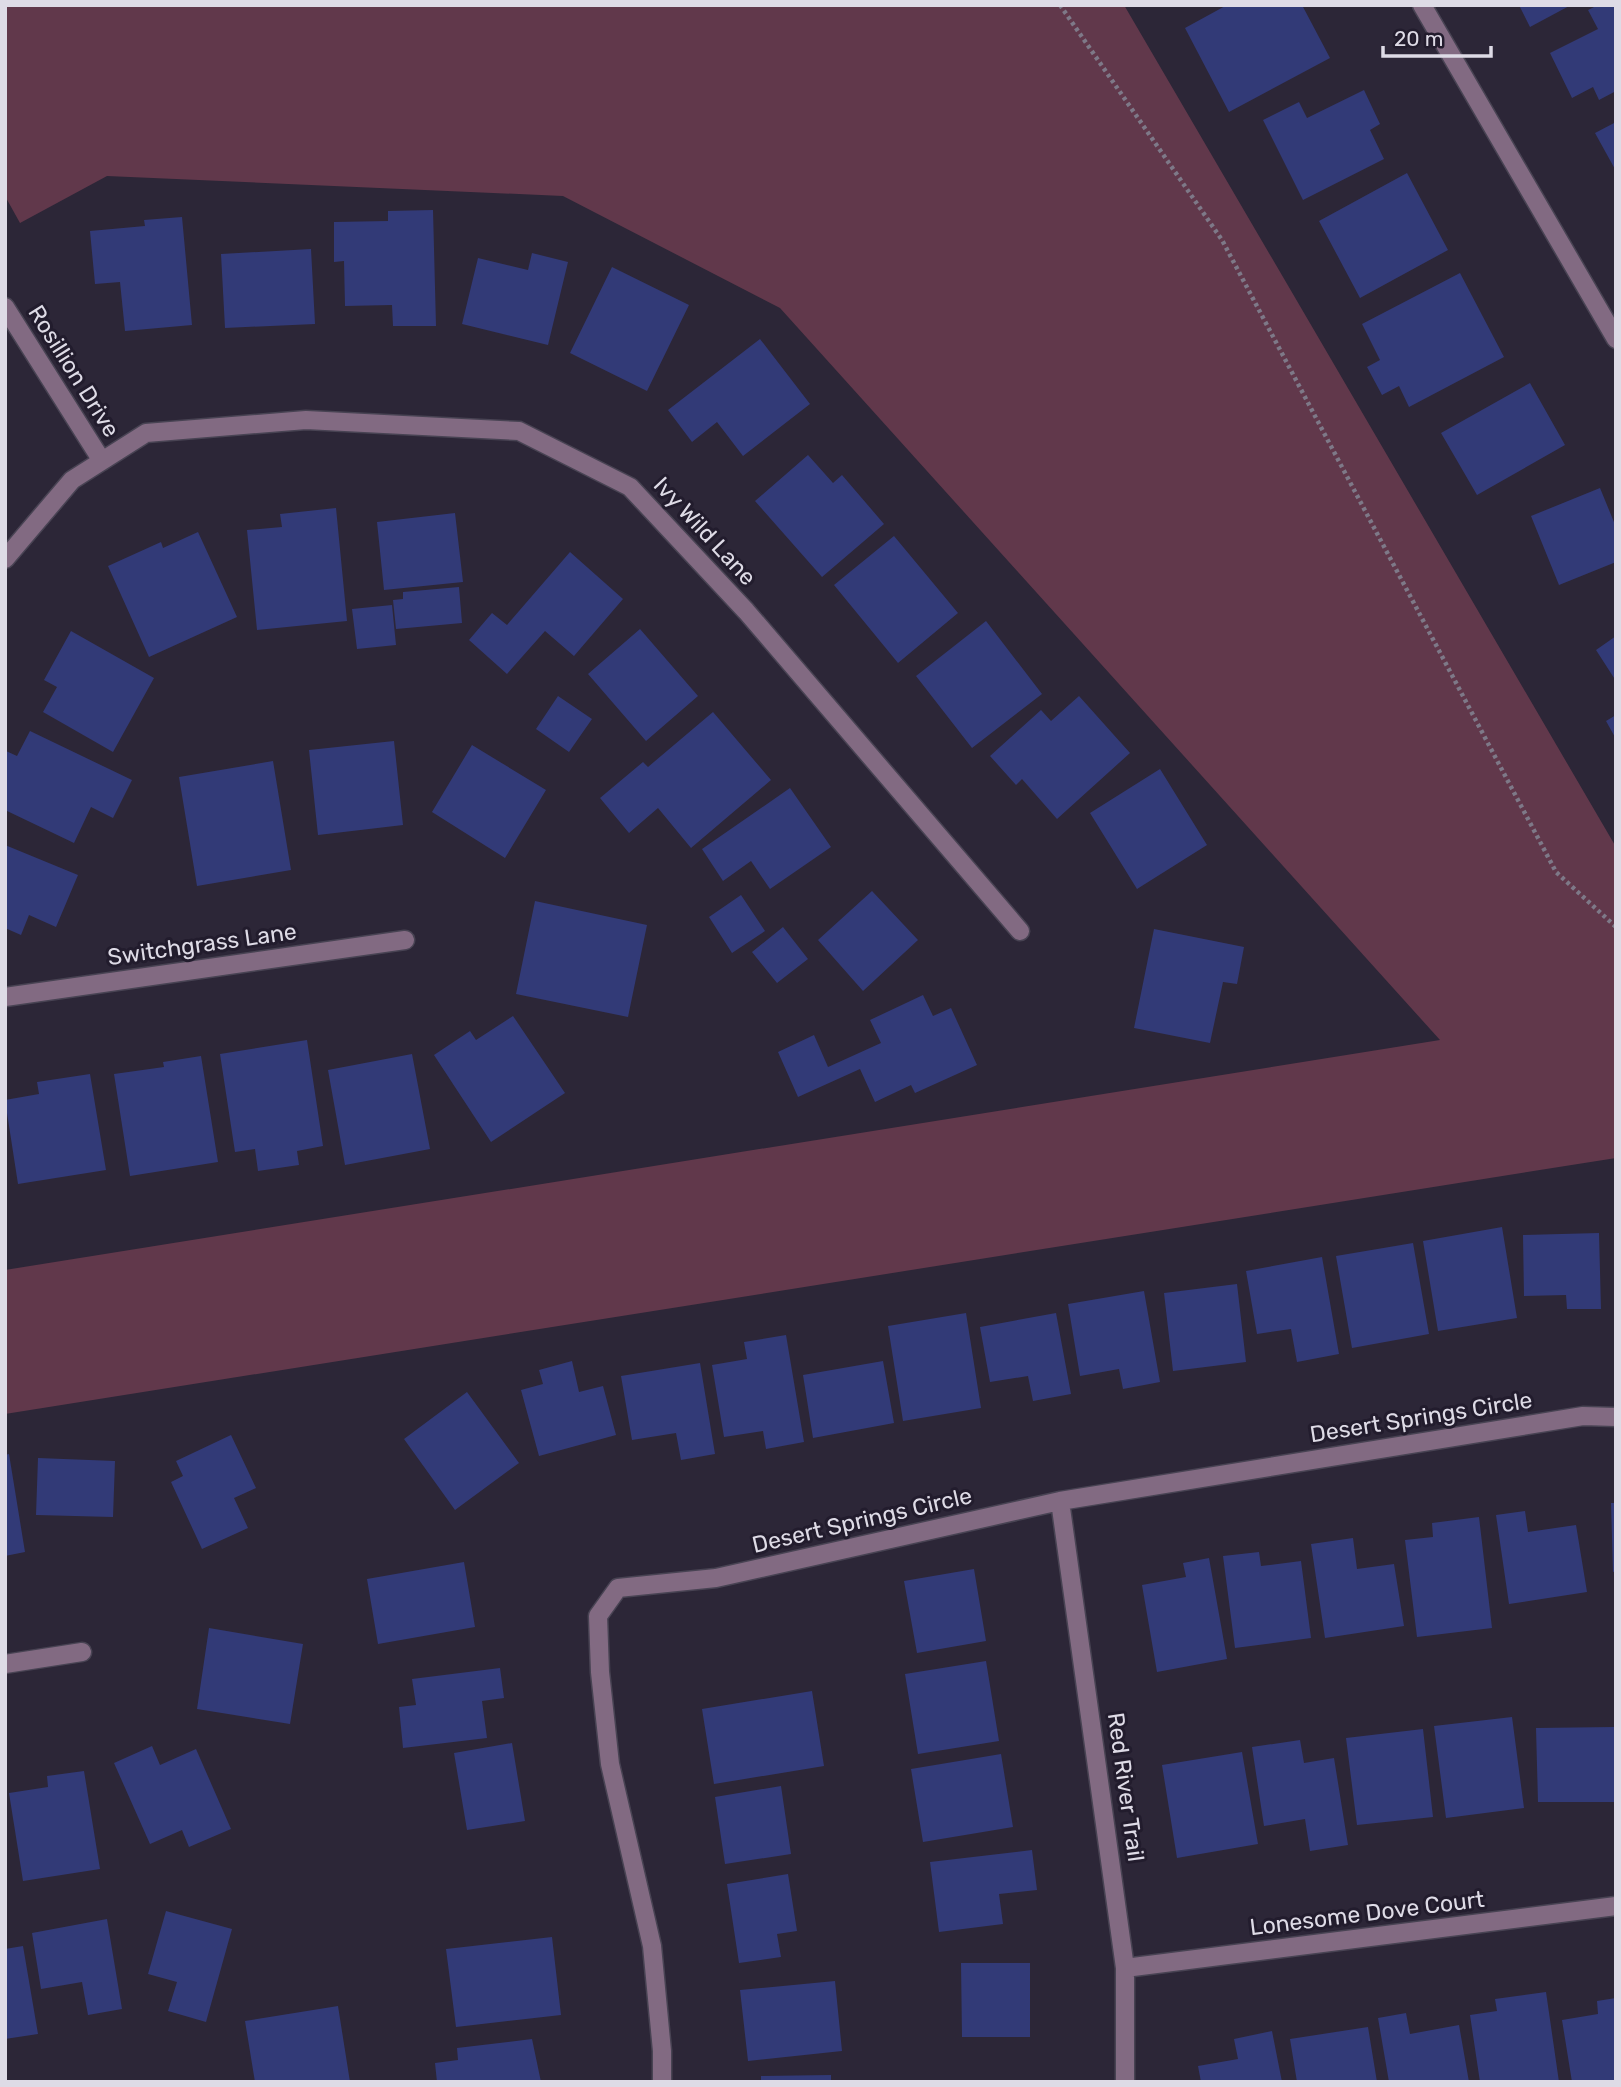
<svg xmlns="http://www.w3.org/2000/svg" width="1621" height="2087" font-family="Rubik,sans-serif">
  <rect width="100%" height="100%" fill="#2c2637"/>
  <path fill="#61384b" d="M 5,5 L 1124,5 L 1616,847 L 1616,1158 L 5,1414 L 5,1270 L 1440,1040 L 780,308 L 563,196 L 107,176 L 20,223 L 5,196 Z"/>
  <path fill="#323a77" d="M 1227,5 L 1302,5 L 1330,58 L 1229,112 L 1185,28 Z
    M 1519,5 L 1571,5 L 1530,27 Z
    M 1598,5 L 1616,5 L 1616,91 L 1599,100 L 1593,87 L 1572,98 L 1550,53 L 1598,29 L 1588,10 Z
    M 1364,90 L 1380,124 L 1370,130 L 1384,159 L 1303,200 L 1263,120 L 1299,102 L 1307,118 Z
    M 1616,122 L 1616,171 L 1595,133 Z
    M 1407,173 L 1448,250 L 1360,298 L 1319,221 Z
    M 433,210 L 436,326 L 393,326 L 392,305 L 345,306 L 344,261 L 334,262 L 334,222 L 388,221 L 388,211 Z
    M 182,217 L 192,325 L 125,331 L 120,282 L 95,284 L 90,231 L 145,226 L 144,220 Z
    M 311,249 L 315,324 L 225,328 L 221,254 Z
    M 532,253 L 568,262 L 548,345 L 462,324 L 478,258 L 528,270 Z
    M 612,267 L 689,305 L 647,391 L 570,353 Z
    M 1460,273 L 1504,357 L 1409,407 L 1399,386 L 1382,395 L 1367,367 L 1380,360 L 1362,324 Z
    M 760,339 L 810,404 L 743,456 L 717,422 L 692,442 L 668,410 Z
    M 1530,383 L 1565,445 L 1477,495 L 1441,433 Z
    M 808,455 L 833,483 L 842,475 L 884,524 L 822,577 L 755,501 Z
    M 1600,488 L 1616,527 L 1616,562 L 1559,585 L 1531,516 Z
    M 336,508 L 347,621 L 257,630 L 247,530 L 282,527 L 280,514 Z
    M 455,513 L 463,582 L 384,590 L 377,522 Z
    M 198,532 L 237,617 L 149,657 L 108,566 L 161,542 L 163,548 Z
    M 894,536 L 958,613 L 898,663 L 834,585 Z
    M 570,552 L 623,599 L 574,656 L 545,631 L 507,674 L 469,640 L 492,613 L 507,625 Z
    M 459,587 L 462,623 L 396,629 L 393,600 L 403,599 L 403,592 Z
    M 392,605 L 396,645 L 357,649 L 352,609 Z
    M 986,621 L 1042,694 L 972,748 L 916,676 Z
    M 640,629 L 698,696 L 646,741 L 588,674 Z
    M 71,631 L 154,678 L 113,752 L 43,712 L 57,687 L 44,680 Z
    M 1616,636 L 1616,681 L 1596,650 Z
    M 558,696 L 592,719 L 569,752 L 536,729 Z
    M 1079,696 L 1130,753 L 1057,819 L 1022,779 L 1016,785 L 990,756 L 1041,710 L 1051,721 Z
    M 713,712 L 771,780 L 691,848 L 658,808 L 629,833 L 600,798 L 643,762 L 648,767 Z
    M 1616,715 L 1616,739 L 1606,721 Z
    M 30,731 L 132,780 L 113,818 L 91,807 L 74,843 L 5,810 L 5,753 L 6,751 L 17,756 Z
    M 394,741 L 403,825 L 318,835 L 309,750 Z
    M 472,745 L 546,790 L 505,858 L 432,812 Z
    M 273,761 L 291,870 L 197,886 L 179,777 Z
    M 1160,769 L 1207,845 L 1137,889 L 1090,813 Z
    M 790,788 L 831,847 L 770,889 L 751,861 L 723,881 L 702,849 Z
    M 5,845 L 78,875 L 56,927 L 29,915 L 21,935 L 5,928 Z
    M 872,891 L 918,940 L 863,991 L 818,940 Z
    M 741,895 L 765,931 L 732,953 L 709,917 Z
    M 535,901 L 647,925 L 628,1017 L 516,994 Z
    M 783,927 L 808,959 L 777,983 L 752,952 Z
    M 1154,929 L 1244,947 L 1237,984 L 1223,982 L 1210,1043 L 1134,1028 Z
    M 923,995 L 933,1016 L 951,1008 L 977,1065 L 915,1093 L 911,1085 L 875,1102 L 860,1069 L 798,1097 L 778,1052 L 814,1035 L 828,1067 L 881,1043 L 870,1020 Z
    M 513,1016 L 565,1093 L 491,1142 L 434,1055 L 470,1031 L 476,1040 Z
    M 307,1040 L 323,1146 L 297,1151 L 299,1165 L 258,1171 L 255,1149 L 235,1152 L 220,1054 Z
    M 412,1054 L 430,1149 L 345,1165 L 328,1070 Z
    M 201,1056 L 218,1162 L 130,1176 L 114,1074 L 164,1067 L 163,1062 Z
    M 90,1074 L 106,1170 L 18,1184 L 5,1100 L 39,1094 L 37,1082 Z
    M 1502,1227 L 1517,1318 L 1438,1331 L 1423,1241 Z
    M 1599,1233 L 1601,1309 L 1567,1309 L 1566,1295 L 1524,1296 L 1523,1235 Z
    M 1413,1243 L 1429,1334 L 1352,1348 L 1336,1256 Z
    M 1322,1257 L 1339,1354 L 1297,1362 L 1291,1329 L 1257,1334 L 1246,1271 Z
    M 1237,1284 L 1246,1362 L 1173,1371 L 1164,1293 Z
    M 1144,1291 L 1160,1382 L 1123,1389 L 1119,1369 L 1080,1376 L 1068,1304 Z
    M 966,1313 L 981,1408 L 903,1421 L 888,1326 Z
    M 1056,1313 L 1071,1394 L 1033,1401 L 1028,1376 L 990,1382 L 980,1327 Z
    M 786,1335 L 804,1442 L 766,1449 L 763,1431 L 724,1437 L 712,1365 L 747,1359 L 744,1342 Z
    M 572,1361 L 579,1392 L 603,1386 L 616,1435 L 539,1456 L 521,1390 L 543,1384 L 539,1370 Z
    M 883,1361 L 894,1423 L 813,1438 L 803,1375 Z
    M 700,1363 L 715,1454 L 681,1460 L 676,1433 L 632,1440 L 621,1376 Z
    M 467,1392 L 519,1463 L 455,1510 L 404,1439 Z
    M 231,1435 L 256,1488 L 234,1498 L 248,1528 L 202,1549 L 171,1482 L 183,1476 L 176,1461 Z
    M 9,1454 L 25,1552 L 5,1556 L 5,1455 Z
    M 38,1458 L 115,1461 L 113,1517 L 36,1515 Z
    M 1611,1503 L 1616,1503 L 1616,1571 L 1613,1572 Z
    M 1525,1511 L 1528,1532 L 1576,1525 L 1587,1592 L 1509,1604 L 1496,1515 Z
    M 1479,1517 L 1492,1628 L 1417,1637 L 1405,1540 L 1433,1537 L 1432,1523 Z
    M 1353,1538 L 1357,1569 L 1394,1564 L 1404,1626 L 1325,1638 L 1311,1544 Z
    M 1259,1552 L 1261,1566 L 1301,1561 L 1311,1638 L 1235,1648 L 1223,1556 Z
    M 1209,1558 L 1227,1659 L 1157,1672 L 1142,1585 L 1186,1577 L 1183,1563 Z
    M 464,1562 L 475,1627 L 378,1644 L 367,1579 Z
    M 974,1569 L 986,1641 L 917,1653 L 904,1581 Z
    M 209,1628 L 303,1644 L 290,1724 L 197,1709 Z
    M 986,1661 L 999,1741 L 918,1754 L 905,1674 Z
    M 500,1668 L 504,1698 L 482,1701 L 487,1738 L 403,1748 L 399,1707 L 416,1705 L 412,1679 Z
    M 812,1691 L 824,1766 L 714,1784 L 702,1709 Z
    M 1512,1717 L 1524,1808 L 1446,1818 L 1434,1726 Z
    M 1614,1727 L 1615,1802 L 1538,1802 L 1536,1728 Z
    M 1423,1729 L 1433,1817 L 1357,1825 L 1346,1738 Z
    M 1300,1740 L 1304,1763 L 1334,1758 L 1348,1845 L 1310,1851 L 1305,1819 L 1264,1826 L 1252,1747 Z
    M 512,1743 L 525,1821 L 467,1830 L 454,1753 Z
    M 152,1746 L 160,1765 L 196,1749 L 231,1829 L 189,1847 L 182,1830 L 150,1844 L 114,1763 Z
    M 1242,1752 L 1258,1844 L 1177,1858 L 1162,1765 Z
    M 1001,1754 L 1013,1827 L 923,1842 L 911,1769 Z
    M 84,1771 L 100,1869 L 23,1881 L 9,1793 L 48,1787 L 47,1776 Z
    M 781,1786 L 791,1854 L 725,1864 L 715,1797 Z
    M 1032,1850 L 1037,1890 L 999,1894 L 1003,1924 L 939,1932 L 930,1862 Z
    M 788,1874 L 797,1931 L 777,1934 L 781,1957 L 739,1963 L 727,1884 Z
    M 166,1911 L 232,1929 L 206,2022 L 168,2011 L 177,1982 L 148,1974 Z
    M 107,1919 L 122,2009 L 88,2015 L 82,1982 L 41,1989 L 32,1933 Z
    M 552,1937 L 561,2015 L 456,2027 L 446,1949 Z
    M 23,1946 L 38,2034 L 5,2039 L 5,1949 Z
    M 961,1963 L 1030,1963 L 1030,2037 L 962,2037 Z
    M 835,1981 L 842,2051 L 748,2061 L 740,1990 Z
    M 1546,1992 L 1559,2082 L 1480,2082 L 1470,2015 L 1497,2011 L 1495,1999 Z
    M 1616,1998 L 1616,2082 L 1572,2082 L 1562,2020 L 1598,2014 L 1597,2001 Z
    M 338,2006 L 350,2082 L 255,2082 L 245,2021 Z
    M 1406,2013 L 1410,2034 L 1459,2025 L 1469,2082 L 1389,2082 L 1378,2018 Z
    M 1368,2027 L 1377,2082 L 1297,2082 L 1290,2039 Z
    M 1272,2031 L 1282,2082 L 1201,2082 L 1198,2066 L 1238,2059 L 1234,2039 Z
    M 532,2039 L 541,2082 L 437,2082 L 435,2063 L 458,2060 L 457,2048 Z
    M 831,2075 L 831,2082 L 761,2082 L 761,2076 Z"/>
  <g fill="none" stroke-linecap="round" stroke-linejoin="round">
    <g stroke="#484353" stroke-width="21">
      <path id="minor" d="M 1422,5 L 1616,339
        M 5,307 L 102,461
        M 5,559 L 72,480 L 146,433 L 306,420 L 519,431 L 630,487 L 746,611 L 1020,931
        M 5,997 L 405,940
        M 1060,1501 L 1125,1968 L 1125,2082
        M 5,1664 L 82,1652
        M 1125,1968 L 1616,1906
        M 662,2082 L 662,2051 L 652,1946 L 610,1764 L 600,1672 L 598,1616 L 618,1588 L 716,1578 L 1060,1501 L 1583,1416 L 1616,1417"/>
    </g>
    <path stroke="#7e7988" stroke-width="4.5" stroke-dasharray="3.5 3.5" stroke-linecap="butt" d="M 1060,5 L 1222,240 L 1556,872 L 1616,927"/>
    <use href="#minor" stroke="#826a82" stroke-width="18"/>
  </g>
  <g text-anchor="middle" stroke-width="6" stroke-linejoin="round" paint-order="stroke">
    <g font-size="23" fill="#dedbe6" stroke="#221c2d">
      <text transform="translate(74 371) rotate(58)" y="8">Rosillion Drive</text>
      <text transform="translate(705 531) rotate(47)" y="8">Ivy Wild Lane</text>
      <text transform="translate(202 944) rotate(-8)" y="8">Switchgrass Lane</text>
      <text transform="translate(1421 1417) rotate(-9)" y="8">Desert Springs Circle</text>
      <text transform="translate(862 1520) rotate(-13)" y="8">Desert Springs Circle</text>
      <text transform="translate(1126 1787) rotate(82)" y="8">Red River Trail</text>
      <text transform="translate(1367 1913) rotate(-7)" y="8">Lonesome Dove Court</text>
    </g>
  </g>
  <rect width="1621" height="2087" fill="none" stroke="#dedbe6" stroke-width="14"/>
  <path d="M1383 46v10h108v-10" fill="none" stroke="#dedbe6" stroke-width="3.5"/>
  <text x="1394" y="46" font-size="21" fill="#dedbe6" stroke="#221c2d" stroke-width="5" paint-order="stroke">20 m</text>
</svg>
